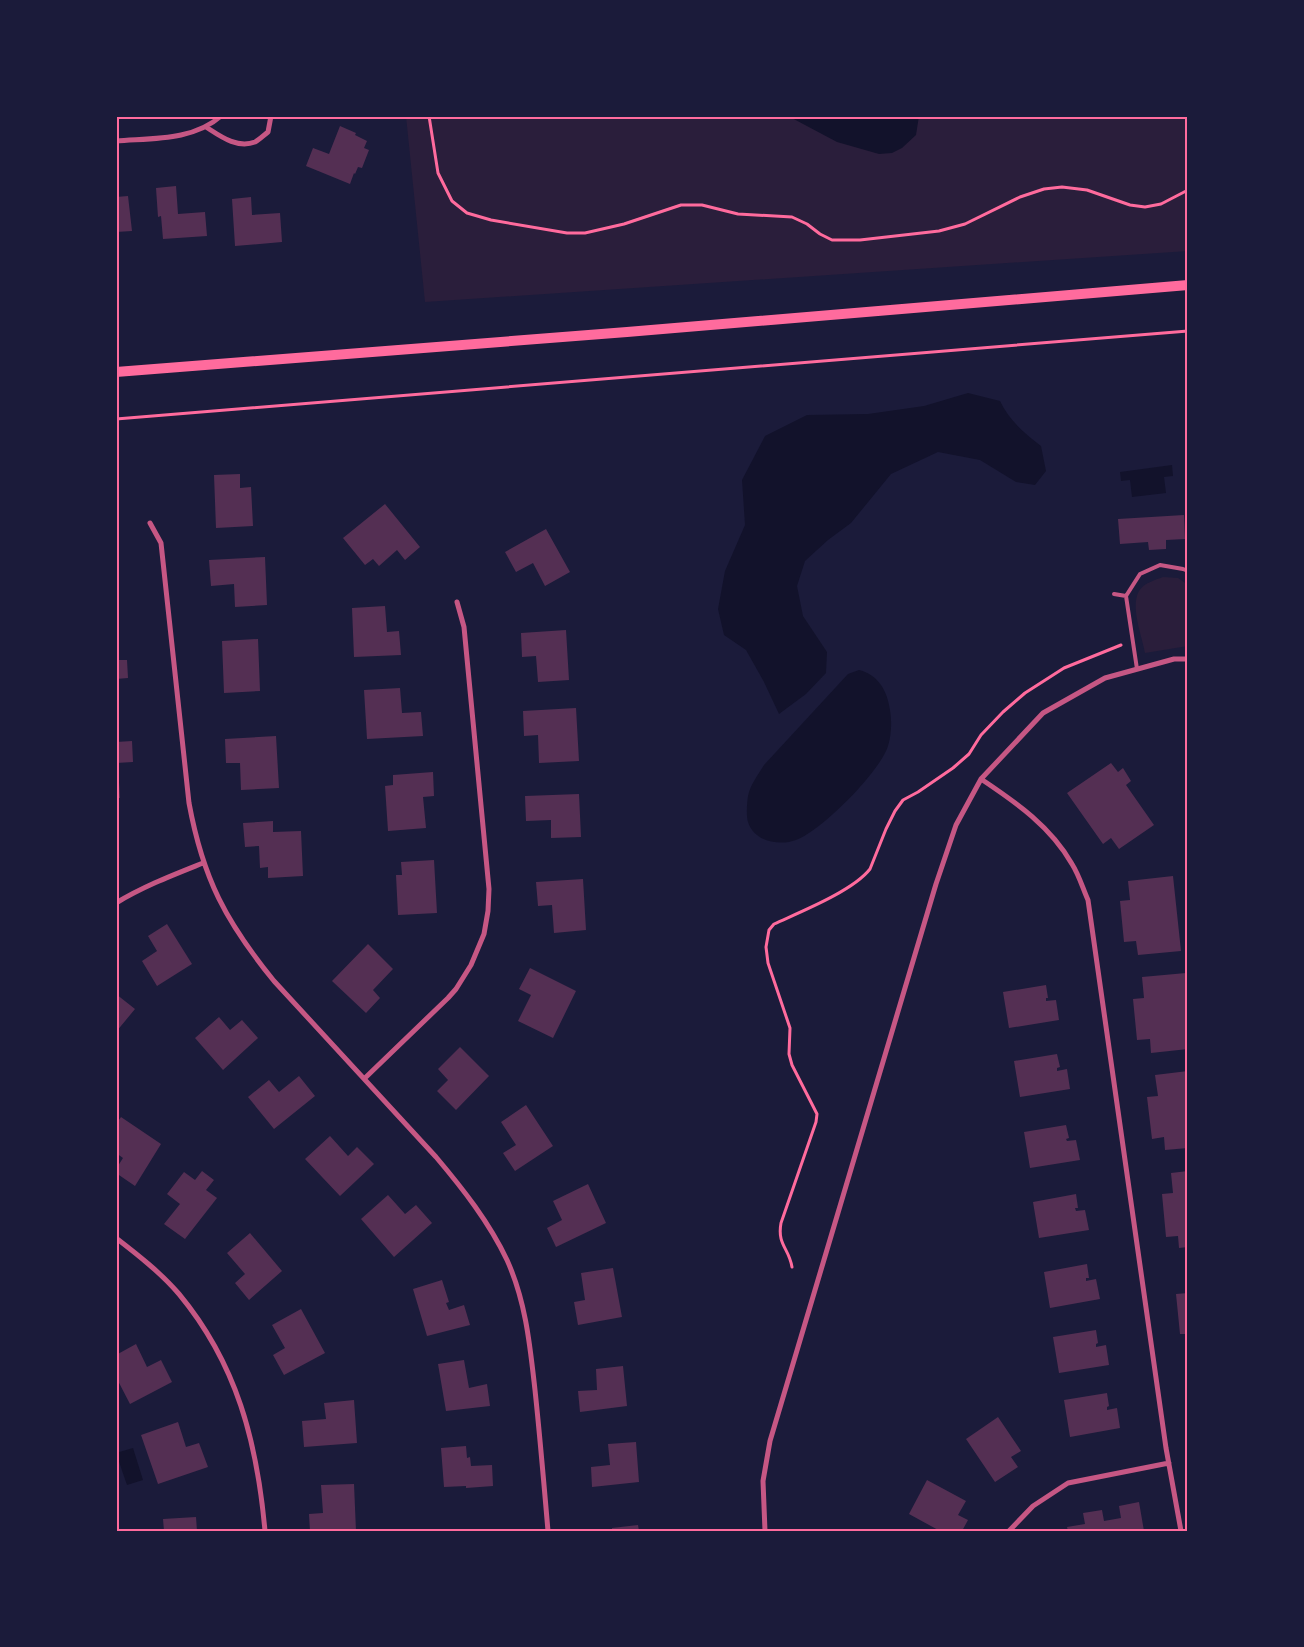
<svg xmlns="http://www.w3.org/2000/svg" width="1304" height="1647" font-family="'Space Grotesk',sans-serif">
  <rect width="100%" height="100%" fill="#1b1b3a"/>
  <path fill="#2a1e3b" d="M 406,116 L 1174,116 L 1188,119 L 1188,251 L 425,302 Z
    M 1163,577 L 1178,578 L 1188,585 L 1188,646 L 1145,653 C 1142,636 1130,607 1139,591 C 1144,583 1155,580 1163,577 Z"/>
  <path fill="#12122b" d="M 788,116 L 919,116 L 916,135 L 902,148 L 892,153 L 879,154 L 837,142 Z
    M 968,393 L 1000,401 C 1009,420 1024,433 1041,446 L 1046,471 L 1035,485 L 1016,482 L 980,460 L 938,452 L 891,474 L 851,523 L 828,540 L 805,561 L 797,586 L 803,616 L 827,652 L 826,673 L 806,694 L 779,714 L 764,682 L 746,650 L 724,635 L 718,609 L 725,571 L 745,525 L 742,480 L 765,436 L 807,415 L 868,414 L 924,406 Z
    M 1172,465 L 1173,476 L 1164,477 L 1166,493 L 1132,497 L 1130,480 L 1121,481 L 1120,472 Z
    M 859,670 C 876,674 886,688 889,705 C 892,718 892,733 888,746 C 880,772 821,831 796,840 C 780,846 754,842 748,822 C 746,815 747,803 748,796 C 750,785 758,775 764,765 L 848,674 Z
    M 133,1448 L 143,1480 L 127,1485 L 116,1453 Z"/>
  <path fill="#542f53" d="M 340,126 L 356,133 L 355,135 L 367,141 L 364,148 L 369,150 L 362,168 L 358,167 L 355,174 L 354,173 L 350,184 L 306,166 L 313,148 L 329,154 Z
    M 176,186 L 178,214 L 205,212 L 207,236 L 163,239 L 161,216 L 158,217 L 156,188 Z
    M 128,196 L 132,231 L 116,232 L 116,197 Z
    M 251,197 L 252,215 L 280,213 L 282,242 L 235,246 L 232,199 Z
    M 240,474 L 240,488 L 251,487 L 253,526 L 216,528 L 214,475 Z
    M 385,504 L 420,547 L 405,560 L 397,550 L 379,566 L 373,559 L 365,565 L 343,538 Z
    M 1184,515 L 1185,539 L 1166,540 L 1166,549 L 1149,550 L 1148,542 L 1120,544 L 1118,519 Z
    M 546,529 L 570,572 L 545,586 L 533,563 L 516,572 L 505,552 Z
    M 265,557 L 267,605 L 235,607 L 234,584 L 211,586 L 209,560 Z
    M 385,606 L 387,632 L 399,631 L 401,655 L 354,657 L 352,608 Z
    M 566,630 L 569,680 L 538,682 L 536,656 L 522,657 L 521,633 Z
    M 258,639 L 260,691 L 224,693 L 222,641 Z
    M 116,660 L 127,660 L 128,678 L 116,679 Z
    M 400,688 L 402,713 L 421,712 L 423,736 L 367,739 L 364,690 Z
    M 576,708 L 579,761 L 539,763 L 538,735 L 524,736 L 523,711 Z
    M 276,736 L 279,788 L 241,790 L 240,763 L 226,763 L 225,739 Z
    M 132,741 L 133,762 L 116,763 L 116,742 Z
    M 1111,763 L 1118,772 L 1123,768 L 1131,781 L 1126,785 L 1154,825 L 1119,849 L 1111,838 L 1103,844 L 1067,793 Z
    M 116,767 L 118,767 L 120,798 L 116,798 Z
    M 433,772 L 434,796 L 423,797 L 426,828 L 388,831 L 385,786 L 393,785 L 393,775 Z
    M 579,794 L 581,837 L 551,838 L 551,820 L 526,821 L 525,796 Z
    M 273,821 L 273,832 L 301,831 L 303,876 L 268,878 L 268,867 L 260,868 L 259,846 L 245,847 L 243,823 Z
    M 434,860 L 437,913 L 398,915 L 396,875 L 402,875 L 401,862 Z
    M 1173,876 L 1181,951 L 1138,955 L 1136,941 L 1124,942 L 1120,901 L 1130,900 L 1128,881 Z
    M 583,879 L 586,930 L 554,933 L 552,905 L 538,906 L 536,882 Z
    M 167,924 L 192,964 L 157,986 L 142,961 L 157,951 L 148,936 Z
    M 368,944 L 393,969 L 373,990 L 380,998 L 366,1013 L 332,981 Z
    M 530,968 L 576,991 L 553,1038 L 518,1021 L 531,995 L 519,989 Z
    M 1186,973 L 1188,990 L 1188,1049 L 1151,1053 L 1150,1039 L 1137,1040 L 1133,999 L 1144,998 L 1142,977 Z
    M 1046,985 L 1048,998 L 1046,998 L 1046,1001 L 1056,1000 L 1059,1020 L 1009,1028 L 1003,992 Z
    M 116,994 L 135,1009 L 116,1032 Z
    M 219,1017 L 230,1030 L 242,1020 L 258,1038 L 223,1070 L 195,1038 Z
    M 460,1047 L 489,1076 L 456,1110 L 437,1091 L 448,1080 L 438,1069 Z
    M 1057,1054 L 1060,1067 L 1057,1068 L 1057,1071 L 1067,1069 L 1070,1089 L 1020,1097 L 1014,1061 Z
    M 1188,1071 L 1188,1148 L 1165,1150 L 1164,1137 L 1152,1139 L 1147,1097 L 1158,1096 L 1155,1075 Z
    M 299,1076 L 315,1096 L 274,1129 L 248,1097 L 269,1080 L 279,1092 Z
    M 526,1105 L 553,1146 L 515,1171 L 503,1153 L 516,1145 L 501,1122 Z
    M 121,1117 L 161,1144 L 135,1186 L 116,1173 L 116,1169 L 123,1158 L 116,1153 L 116,1124 Z
    M 1066,1125 L 1069,1138 L 1066,1139 L 1067,1141 L 1076,1140 L 1080,1160 L 1030,1168 L 1024,1132 Z
    M 330,1136 L 348,1156 L 357,1147 L 374,1164 L 340,1196 L 305,1159 Z
    M 202,1171 L 214,1180 L 206,1190 L 217,1198 L 185,1239 L 164,1224 L 180,1204 L 167,1194 L 184,1172 L 195,1180 Z
    M 1188,1171 L 1188,1247 L 1179,1248 L 1178,1236 L 1166,1237 L 1162,1194 L 1173,1193 L 1171,1173 Z
    M 588,1184 L 606,1223 L 556,1247 L 547,1228 L 562,1220 L 553,1201 Z
    M 1076,1194 L 1078,1208 L 1075,1208 L 1076,1211 L 1085,1210 L 1089,1230 L 1039,1238 L 1033,1202 Z
    M 388,1195 L 405,1214 L 416,1205 L 432,1223 L 394,1257 L 361,1219 Z
    M 250,1233 L 282,1271 L 249,1300 L 235,1283 L 245,1274 L 227,1253 Z
    M 1087,1264 L 1089,1278 L 1086,1278 L 1086,1281 L 1096,1279 L 1100,1299 L 1050,1308 L 1044,1272 Z
    M 613,1268 L 622,1317 L 578,1325 L 574,1302 L 585,1300 L 581,1273 Z
    M 442,1280 L 449,1302 L 446,1303 L 449,1310 L 464,1305 L 470,1325 L 427,1336 L 413,1289 Z
    M 1188,1293 L 1188,1334 L 1180,1334 L 1176,1294 Z
    M 301,1309 L 325,1353 L 284,1375 L 273,1355 L 285,1348 L 272,1325 Z
    M 1096,1330 L 1098,1343 L 1096,1344 L 1096,1347 L 1106,1345 L 1109,1365 L 1059,1373 L 1053,1337 Z
    M 136,1344 L 147,1367 L 161,1360 L 172,1382 L 130,1404 L 116,1377 L 116,1355 Z
    M 464,1360 L 469,1388 L 487,1384 L 490,1406 L 446,1411 L 438,1364 Z
    M 623,1366 L 627,1406 L 580,1412 L 578,1391 L 597,1390 L 596,1369 Z
    M 1107,1393 L 1109,1406 L 1107,1407 L 1107,1410 L 1117,1408 L 1120,1428 L 1070,1437 L 1064,1400 Z
    M 354,1400 L 357,1443 L 304,1447 L 302,1421 L 326,1419 L 324,1403 Z
    M 998,1417 L 1021,1451 L 1011,1457 L 1018,1467 L 995,1482 L 966,1439 Z
    M 178,1422 L 186,1447 L 199,1443 L 208,1467 L 158,1484 L 141,1435 Z
    M 636,1442 L 639,1482 L 592,1487 L 591,1467 L 610,1465 L 608,1444 Z
    M 466,1446 L 467,1458 L 470,1457 L 471,1466 L 492,1465 L 493,1486 L 466,1488 L 466,1486 L 444,1487 L 441,1448 Z
    M 927,1480 L 966,1501 L 958,1515 L 968,1520 L 962,1531 L 940,1531 L 909,1514 Z
    M 354,1484 L 356,1531 L 310,1531 L 309,1514 L 323,1513 L 321,1485 Z
    M 1139,1502 L 1144,1531 L 1068,1531 L 1067,1527 L 1085,1524 L 1083,1513 L 1102,1510 L 1104,1521 L 1121,1518 L 1119,1506 Z
    M 196,1517 L 197,1531 L 164,1531 L 163,1519 Z
    M 638,1525 L 639,1531 L 612,1531 L 612,1528 Z"/>
  <g fill="none" stroke-linecap="round" stroke-linejoin="round">
    <path stroke="#ff6b9d" stroke-width="3" d="M 429,116 L 438,173 L 452,201 L 467,213 L 491,220 L 567,233 L 585,233 L 624,224 L 681,205 L 702,205 L 738,214 L 792,217 L 807,224 L 820,234 L 832,240 L 860,240 L 939,231 L 965,224 L 1020,197 L 1044,189 L 1062,187 L 1087,190 L 1130,205 L 1145,207 L 1161,204 L 1188,190
      M 116,419 L 1188,331
      M 792,1267 C 789,1248 777,1245 781,1223 L 816,1122 L 817,1114 L 792,1065 L 789,1054 L 790,1028 L 768,963 L 766,947 L 769,930 L 774,924 C 800,912 853,891 870,869 L 886,829 L 895,811 L 903,800 L 918,792 L 953,768 L 969,754 L 981,735 L 1003,712 L 1025,693 L 1064,668 L 1121,645"/>
    <path stroke="#c65784" stroke-width="4" d="M 1114,594 L 1126,596
      M 1137,669 L 1126,596 L 1140,574 L 1160,565 L 1183,569 L 1188,571"/>
    <path stroke="#c65784" stroke-width="5" d="M 206,127 C 220,136 237,149 255,142 C 259,140 264,135 268,132 L 271,116
      M 116,141 C 151,138 193,141 221,116
      M 150,523 L 161,543 L 189,803 C 203,879 226,922 274,981 L 436,1157 C 463,1189 489,1222 507,1260 C 526,1302 530,1346 535,1390 C 540,1437 544,1484 548,1531
      M 981,779 C 1017,803 1051,827 1072,864 C 1079,875 1083,889 1088,900 L 1166,1448 L 1181,1531
      M 116,903 C 144,886 173,875 203,863
      M 365,1078 L 448,998 L 456,989 L 471,965 L 484,934 L 488,911 L 489,889 L 464,627 L 457,602
      M 116,1238 C 138,1255 161,1273 179,1294 C 237,1364 257,1442 265,1531
      M 765,1531 L 763,1481 L 770,1441 L 936,884 L 956,825 L 981,779 L 1043,713 L 1105,678 L 1174,659 L 1188,659
      M 1009,1531 L 1033,1506 L 1068,1483 L 1169,1463"/>
    <path stroke="#ff6b9d" stroke-width="10" d="M 116,372 L 627,332 L 1188,285"/>
  </g>
  <rect width="1304" height="1647" fill="none" stroke="#1b1b3a" stroke-width="235"/>
  <rect x="118" y="118" width="1068" height="1412" fill="none" stroke="#ff6b9d" stroke-width="2"/>
</svg>
